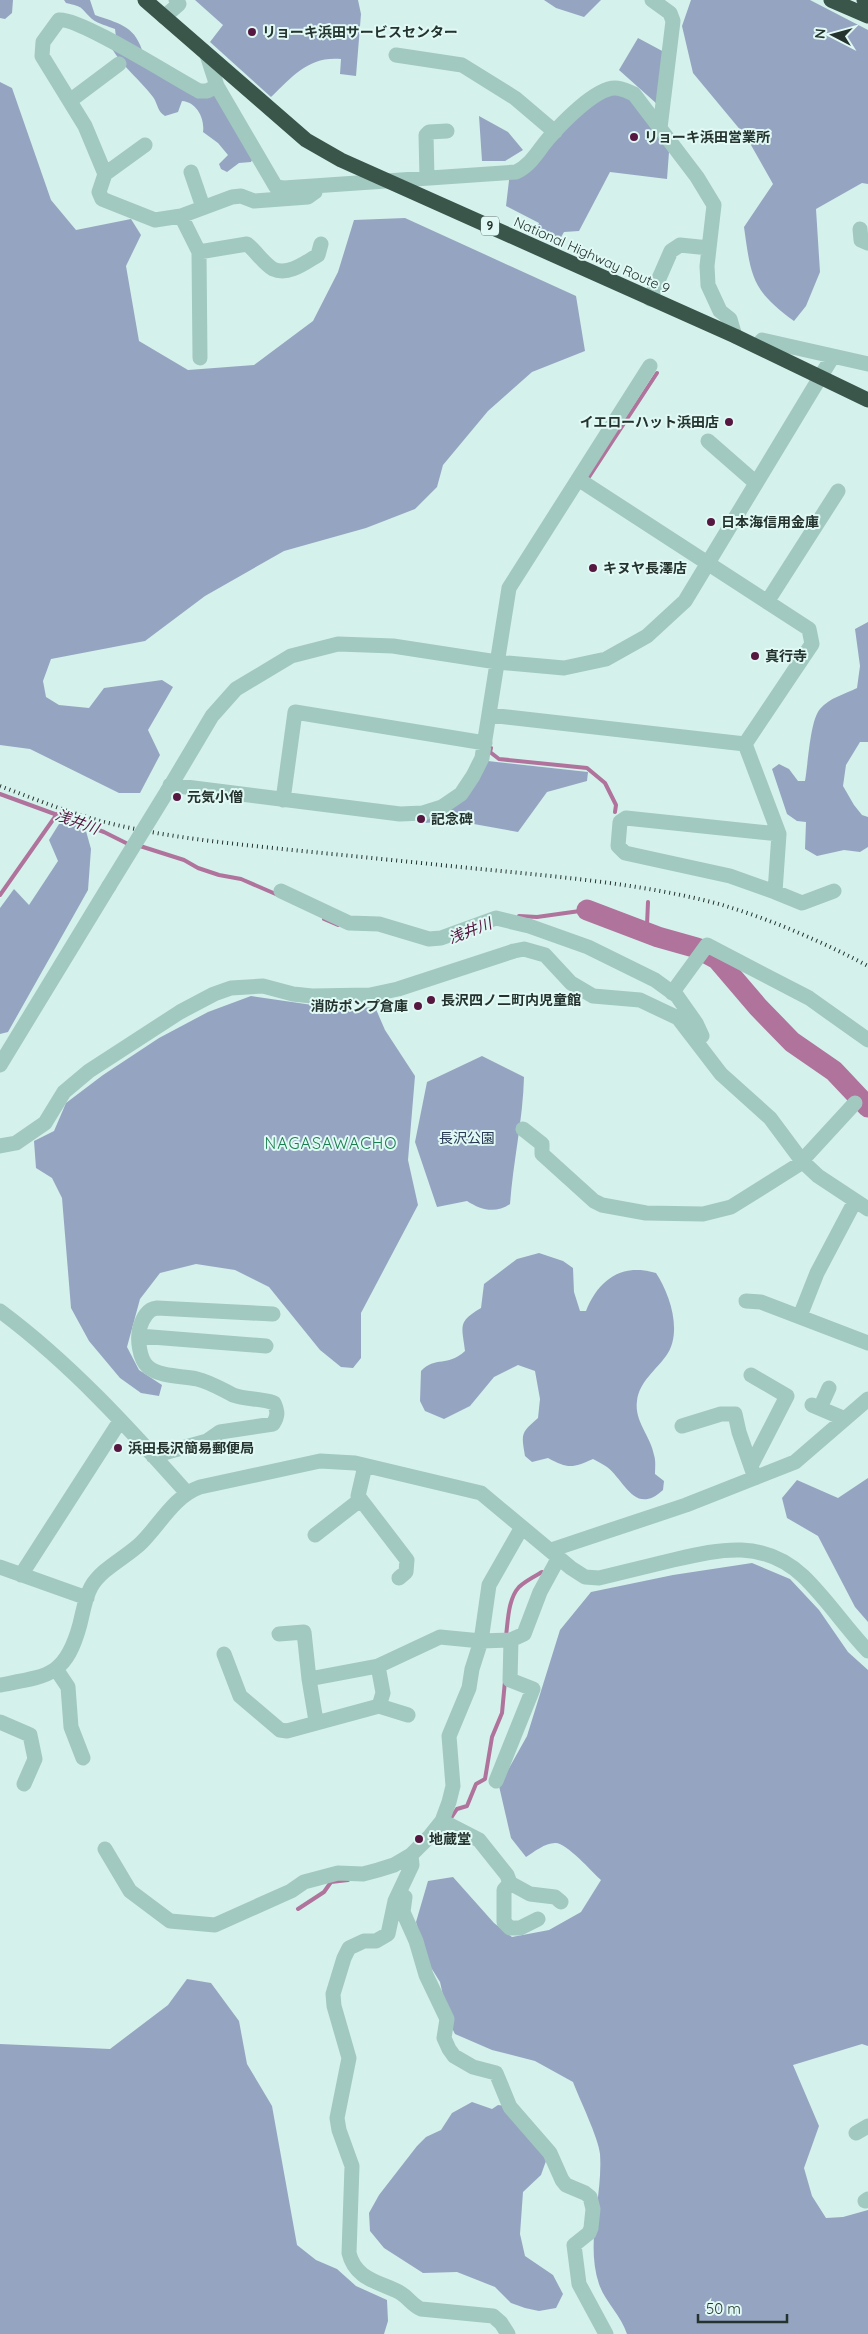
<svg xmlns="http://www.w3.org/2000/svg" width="868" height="2334" font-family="Quicksand,'Noto Sans JP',sans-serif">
  <rect width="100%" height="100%" fill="#d5f1ec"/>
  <path fill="#95a5c1" d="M 0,0 L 13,0 L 12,13 L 5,19 L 0,18 Z
    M 64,0 L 90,0 L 95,15 C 117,23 134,25 142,50 L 202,85 L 215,90 L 254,156 L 251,162 L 239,163 L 227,172 L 221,169 L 219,164 L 228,155 L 218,143 L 203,132 C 205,119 197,102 182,101 L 178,112 L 165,116 C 157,111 158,104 153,97 C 140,80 124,68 112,49 L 116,37 L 115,29 C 108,26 98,24 92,19 C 80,8 85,7 66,3 Z
    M 195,0 L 358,0 L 361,14 L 356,76 L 340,74 L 341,59 C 309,56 293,76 271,97 L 210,42 L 223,25 Z
    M 544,0 L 601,0 L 584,17 L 556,8 Z
    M 691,0 L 810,0 L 868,30 L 868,184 L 862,183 L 816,209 L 820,272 L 806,306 L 794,321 C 751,290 751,276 744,227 L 773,184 L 747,138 L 693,73 L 682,26 Z
    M 638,38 L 666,53 L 657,104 L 619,70 Z
    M 0,82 L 12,88 L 51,200 L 76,230 L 131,219 L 141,235 L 126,266 L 139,341 L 188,370 L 254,365 L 313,321 L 338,272 L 354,220 L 405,218 L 576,296 L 585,351 L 532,372 L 488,411 L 443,465 L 437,487 L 415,509 L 366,528 L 284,551 L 205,596 L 145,641 L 51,659 L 43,681 L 46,697 L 59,705 L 89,708 L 104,688 L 162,680 L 173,687 L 148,730 L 160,755 L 140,793 L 119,793 L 30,749 L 0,745 Z
    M 631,92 L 669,152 L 667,179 L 610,172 L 579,231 L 564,232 L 560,239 L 536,231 L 539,223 L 506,206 L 510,172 L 597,94 Z
    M 479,116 L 508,132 L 523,150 L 505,161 L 482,161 Z
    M 868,622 L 868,742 L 860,742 L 846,765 L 843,786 L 854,805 L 862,815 L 868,817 L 868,847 L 860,852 L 844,850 L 817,856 L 805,849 L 806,822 L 797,821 L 787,814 L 772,769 L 779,764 L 789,769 L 798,781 L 805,781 C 808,765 810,720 820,709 C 829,698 845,694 857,688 L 860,666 L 855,629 Z
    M 488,761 L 588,772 L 587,781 L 547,792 L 518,832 L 457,821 L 423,823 L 424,817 Z
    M 72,823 L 86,831 L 91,849 L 88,890 L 8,1032 L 0,1034 L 0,908 L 14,889 L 29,905 L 58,861 L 49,840 L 59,824 Z
    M 251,996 L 340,1009 L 375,1007 L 385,1030 L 415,1076 L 408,1160 L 418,1205 L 361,1313 L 361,1358 L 353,1368 L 341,1367 L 320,1350 L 269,1287 L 235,1270 L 196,1264 L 160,1273 L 140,1299 L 127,1347 L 139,1370 L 162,1385 L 159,1396 L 141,1393 L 120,1378 L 89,1341 L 71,1308 L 62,1198 L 52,1178 L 36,1168 L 34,1141 L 54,1131 L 66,1103 L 103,1075 L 159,1038 L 208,1012 Z
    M 482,1056 L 524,1077 C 523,1119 513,1162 510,1204 C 495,1214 481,1210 467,1201 L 437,1207 L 415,1142 L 427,1082 Z
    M 539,1253 L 563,1261 L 573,1268 L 574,1292 L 580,1311 L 586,1311 C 599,1279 622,1263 656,1273 C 670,1294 683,1333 666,1356 C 656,1370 639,1382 637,1401 C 634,1421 651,1437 654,1455 C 656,1461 655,1468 655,1474 L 664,1481 L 663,1490 C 635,1516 625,1481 607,1467 C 603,1464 598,1462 593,1459 C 573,1468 568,1469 548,1458 L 532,1462 L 525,1456 C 521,1433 521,1433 538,1418 L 540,1399 L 535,1371 L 518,1365 L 494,1377 L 470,1406 L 444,1419 L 425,1411 L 420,1401 L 421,1371 C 435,1356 448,1367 465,1351 C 462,1326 457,1322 481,1308 L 484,1284 L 517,1259 Z
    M 868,1478 L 868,1622 L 855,1607 L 818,1536 L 787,1518 L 782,1498 L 797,1480 L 838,1498 Z
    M 752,1563 L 790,1579 L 819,1610 L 848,1652 L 868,1670 L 868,2046 L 862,2044 L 793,2065 L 819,2126 L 804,2168 L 812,2196 L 826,2218 L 843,2217 L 868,2210 L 868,2334 L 627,2334 C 621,2315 605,2302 599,2284 C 585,2242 603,2197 600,2154 C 599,2139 579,2098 573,2082 L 535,2061 L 492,2050 L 455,2034 L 449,2022 L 440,1982 L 427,1961 L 416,1922 L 428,1881 L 453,1877 L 494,1923 L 512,1937 L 549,1930 L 581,1912 L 601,1880 C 592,1872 566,1842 555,1843 C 545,1843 534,1852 526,1857 L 511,1838 L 499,1786 L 527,1736 L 560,1630 L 591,1592 L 673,1575 Z
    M 187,1979 L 211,1983 L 239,2021 L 247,2064 L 272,2106 L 297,2245 L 316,2260 L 337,2269 L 356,2286 L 387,2300 L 388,2321 L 384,2334 L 0,2334 L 0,2044 L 110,2049 L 168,2005 Z
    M 472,2102 L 492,2109 L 498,2105 L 506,2106 L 538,2144 L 546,2161 L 541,2175 L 523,2192 L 520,2234 L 525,2256 L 553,2275 L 563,2294 L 556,2308 L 539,2311 L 525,2308 L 511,2303 L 495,2287 L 457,2272 L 423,2273 L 384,2248 L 370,2231 L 369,2213 L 379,2195 L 417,2146 L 426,2137 L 441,2130 L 452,2113 Z"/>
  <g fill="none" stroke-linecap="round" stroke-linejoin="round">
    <path stroke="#af739c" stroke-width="4" d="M 589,477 L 657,373
      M 491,748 L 490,752 L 499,759 L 587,768 L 605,783 L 616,805 L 615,812
      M 0,794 L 104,832 L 130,845
      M 140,846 L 184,860 L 198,868 L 219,875 L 241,879 L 278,895
      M 0,895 L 57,814
      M 519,916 L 537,917 L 587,910
      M 324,919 L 338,925
      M 647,925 L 648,902
      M 506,1636 C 508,1621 508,1599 519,1587 C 525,1581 535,1576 542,1572
      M 449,1821 L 457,1809 L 467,1806 L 476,1784 L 485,1779 L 492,1737 L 502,1713 L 505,1681
      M 298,1909 L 324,1892 L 331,1882 L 348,1880"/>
    <path stroke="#af739c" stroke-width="21" d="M 587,910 L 658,937 L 697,948 L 717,959 L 758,1007 L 792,1042 L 834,1071 L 868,1107"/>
    <path stroke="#a1c9bf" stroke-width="15" d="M 652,0 L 670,13 L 673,21 L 660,128
      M 164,17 L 179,4 L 176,0
      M 207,55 L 217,86 L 276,187 L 284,188 L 516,172 C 531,165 537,152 548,139 C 561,124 595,88 615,88 C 622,88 627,91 634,94 L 697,177 L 714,205 L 707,266 L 708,285 L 720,311 L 730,319 L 735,336
      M 396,55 L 462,65 L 515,98 L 555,132
      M 71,100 L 119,64
      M 145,145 L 105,174 L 85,126 L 42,56 L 43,42 L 59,20 C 79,17 174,78 199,91 L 207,91 L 217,86
      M 191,172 L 203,207
      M 105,174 L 99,192 L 102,199 L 155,220 L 181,216 L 232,197 L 241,196 L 254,201 L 308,197 L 315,192 L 315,186
      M 427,178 L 426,135 L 429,132 L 447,131
      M 181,216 L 199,252 L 200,358
      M 860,229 L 861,240 L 868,243
      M 199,252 L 247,244 C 255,250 264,264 273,269 C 289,276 306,262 318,255 L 321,244
      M 650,299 L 671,251 L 680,245 L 709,248
      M 762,340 L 868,364
      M 708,441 L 756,483
      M 578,479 L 809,629 L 812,644 L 745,744 L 779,834 L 775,892 L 802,903 L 834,891
      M 767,602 L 838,491
      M 489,715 L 745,744
      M 170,785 L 400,814 L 423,813 L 442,807 L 461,794 L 473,776 L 482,758 L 509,588 L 650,366
      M 168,790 L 212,716 L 236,689 L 291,656 L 338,644 L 393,646 L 497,662 L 564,668 L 606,659 L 647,636 L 685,601 L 833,356
      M 283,800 L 295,712 L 485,743
      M 281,891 L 349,923 L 379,924 L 429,939 L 441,938 L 496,918 L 529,926 L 588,947 L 655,980 L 677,996 L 696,1023 L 702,1036
      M 775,892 L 730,876 L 625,853 L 618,846 L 620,822 L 626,818 L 779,834
      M 672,993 L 707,945 L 809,998 L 868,1040
      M 0,1065 L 109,886
      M 523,1129 L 542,1144 L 542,1154 L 594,1201 L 602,1205 L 646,1213 L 703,1214 L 731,1207 L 798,1165 L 855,1103
      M 0,1146 L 16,1143 L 45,1123 L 64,1092 L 89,1071 L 180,1012 L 214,994 L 231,988 L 263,986 L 293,994 L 312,996 L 370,995 L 398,989 L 514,951 L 524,949 L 545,955 L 571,983 L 593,996 L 640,1000 L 678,1018 L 721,1074 L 770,1118 L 802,1161 L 818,1176 L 868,1209
      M 746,1301 L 761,1302 L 868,1343
      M 0,1311 C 70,1363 129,1428 187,1493
      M 800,1316 L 817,1273 L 855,1201
      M 139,1336 L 266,1346
      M 812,1405 L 845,1419
      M 820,1408 L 829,1388
      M 682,1426 L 721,1414 L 735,1414 L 739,1432 L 755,1478
      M 153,1456 L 207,1441 L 220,1432 L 273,1424 C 278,1416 278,1412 274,1403 C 261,1398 246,1400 233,1395 C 221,1389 210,1382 197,1379 C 183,1376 160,1377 148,1367 C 139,1359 137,1338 140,1327 C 143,1318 147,1309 157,1308 L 273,1314
      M 365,1466 L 358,1496 L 407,1560 L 406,1572 L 399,1578
      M 751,1466 L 787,1396 L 751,1375
      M 315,1535 L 360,1500
      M 551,1550 L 686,1505 L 795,1462 L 868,1399
      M 0,1567 L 87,1598
      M 21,1575 L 120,1421
      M 279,1634 L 304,1632 L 309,1679 L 378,1666 L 440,1637 L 481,1641 L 489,1585 L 522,1527
      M 224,1654 L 240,1696 L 280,1730 L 287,1731 L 379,1706 L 383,1693 L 378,1666
      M 56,1669 L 68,1687 L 71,1727 L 83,1758
      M 309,1679 L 316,1721
      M 0,1685 C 49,1676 66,1676 80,1624 C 83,1612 85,1598 91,1587 C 101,1569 125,1558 140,1544 C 159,1526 174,1496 200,1487 L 320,1461 L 355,1463 L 481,1493 L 571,1568 L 585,1577 L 599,1578 C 624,1572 649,1566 673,1560 C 721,1549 763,1539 803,1576 C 827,1599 845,1627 868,1651
      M 379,1706 L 408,1715
      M 0,1722 L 30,1735 L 35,1759 L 24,1784
      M 496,1781 L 533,1689 L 510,1680 L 511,1640
      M 442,1821 L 479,1840 L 507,1875 L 510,1883 L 504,1890 L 504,1922 L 510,1928 L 520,1928 L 538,1919
      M 105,1849 L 130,1891 L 170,1921 L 215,1925 L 291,1891 L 304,1882 L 338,1873 L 363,1874 L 378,1870 L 394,1865 L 411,1855
      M 510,1883 L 530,1894 L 555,1897 L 561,1902
      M 405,1897 L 403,1912 L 416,1941 L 426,1975 L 447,2019 L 444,2038 L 449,2049 L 454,2056 L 473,2067 L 496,2073 L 510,2107 L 550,2153 L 562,2180 L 566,2185 L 585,2193 L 590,2197 L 593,2209 L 591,2228 L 589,2233 L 574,2245 L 579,2284 L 606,2334
      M 856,2133 L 868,2126
      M 865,2201 L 868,2199
      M 508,2334 L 501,2323 L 493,2316 L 421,2309 C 412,2305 408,2297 399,2292 C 379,2282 355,2279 349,2253 L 352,2166 L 339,2130 L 337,2118 L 349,2058 L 334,2006 L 333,1994 L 344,1958 L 349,1948 L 364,1941 L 376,1941 L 388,1934 L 395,1901 L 412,1865 L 411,1855 L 430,1836 L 442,1821 L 449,1802 L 453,1786 L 449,1736 L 469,1688 L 472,1669 L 481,1641 L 511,1640 L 524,1634 L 540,1592 L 559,1557"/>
    <path stroke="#3a554a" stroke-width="15" d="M 145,0 L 306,140 L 341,160 L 735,336 L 868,400
      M 831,0 L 868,16
      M 864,0 L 868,2"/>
    <path stroke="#24332d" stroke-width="4" stroke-dasharray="1 4" stroke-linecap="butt" d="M 0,786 C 32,798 64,811 97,820 C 160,837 227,843 292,850 C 365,857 438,865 511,872 C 581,879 651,886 719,904 C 770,919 821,941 868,966"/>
    <path stroke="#a1c9bf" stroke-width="15" d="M 109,886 L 168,790"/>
  </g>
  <g fill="#561840" stroke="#e1f9f5" stroke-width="2">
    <circle cx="252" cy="32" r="5"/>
    <circle cx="634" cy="137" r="5"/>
    <circle cx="729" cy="422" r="5"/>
    <circle cx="711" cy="522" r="5"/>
    <circle cx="593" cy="568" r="5"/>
    <circle cx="755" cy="656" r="5"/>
    <circle cx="177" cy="797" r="5"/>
    <circle cx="421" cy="819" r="5"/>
    <circle cx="431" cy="1000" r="5"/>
    <circle cx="418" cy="1006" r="5"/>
    <circle cx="118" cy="1448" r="5"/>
    <circle cx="419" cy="1839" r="5"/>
  </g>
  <g text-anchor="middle" stroke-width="4" stroke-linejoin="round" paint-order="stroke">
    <rect fill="#e1f9f5" stroke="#5d6e69" stroke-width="1" x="481" y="216.5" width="18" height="19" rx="4"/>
    <g font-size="12" font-weight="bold" fill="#24332d">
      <text x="490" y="230">9</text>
    </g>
    <g font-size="14" font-weight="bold" fill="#24332d" stroke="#e1f9f5" text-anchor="start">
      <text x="262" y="37">リョーキ浜田サービスセンター</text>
      <text x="644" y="142">リョーキ浜田営業所</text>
      <text x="719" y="427" text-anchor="end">イエローハット浜田店</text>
      <text x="721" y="527">日本海信用金庫</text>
      <text x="603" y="573">キヌヤ長澤店</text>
      <text x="765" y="661">真行寺</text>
      <text x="187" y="802">元気小僧</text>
      <text x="431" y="824">記念碑</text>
      <text x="441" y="1005">長沢四ノ二町内児童館</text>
      <text x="408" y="1011" text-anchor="end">消防ポンプ倉庫</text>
      <text x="128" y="1453">浜田長沢簡易郵便局</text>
      <text x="429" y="1844">地蔵堂</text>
    </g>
    <g font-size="14" fill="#24332d" stroke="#e1f9f5">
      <text transform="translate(592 255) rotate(24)" y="5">National Highway Route 9</text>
    </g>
    <g font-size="14" fill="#273652" stroke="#e1f9f5">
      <text x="467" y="1143">長沢公園</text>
    </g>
    <g font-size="15" font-style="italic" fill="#561840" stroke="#e1f9f5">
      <text transform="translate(77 822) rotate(20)" y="5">浅井川</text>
      <text transform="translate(470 931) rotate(-21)" y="5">浅井川</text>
    </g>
    <g font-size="16" letter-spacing="1" fill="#1a7f4f" stroke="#e1f9f5">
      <text x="331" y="1149">NAGASAWACHO</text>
    </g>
  </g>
  <g transform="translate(833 35) rotate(276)" stroke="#e1f9f5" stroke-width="4" paint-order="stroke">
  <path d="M0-4L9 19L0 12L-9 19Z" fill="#24332d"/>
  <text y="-8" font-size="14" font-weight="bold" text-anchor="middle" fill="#24332d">N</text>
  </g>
  <path d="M698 2314v8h89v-8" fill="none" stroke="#24332d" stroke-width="2.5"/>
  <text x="706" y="2314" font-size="15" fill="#24332d" stroke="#e1f9f5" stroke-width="4" paint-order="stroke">50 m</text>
</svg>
